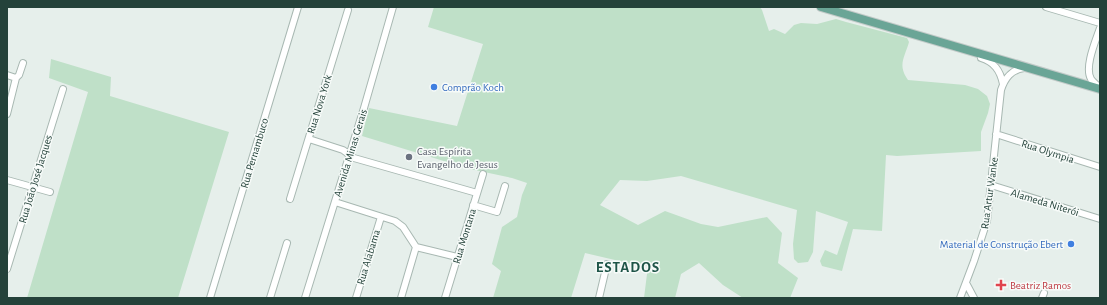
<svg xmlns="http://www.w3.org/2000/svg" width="1107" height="305" font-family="'Alegreya Sans',sans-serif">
  <rect width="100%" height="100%" fill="#e6efeb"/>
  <path fill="#bfe0c8" d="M 434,7 L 760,7 L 762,10 L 769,31 L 774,29 L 785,34 L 794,25 L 801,23 L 817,24 L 836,19 L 846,22 L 907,38 L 909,42 C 905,57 897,65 908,80 L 965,85 L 978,89 L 987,96 L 990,104 L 988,113 L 981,132 L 981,151 L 897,156 L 886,155 L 882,231 L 853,229 L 842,271 L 822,266 L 820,261 L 825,250 L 837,255 L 848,222 L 816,211 L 813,252 L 808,262 L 798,263 L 794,259 L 793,244 L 797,210 L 681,176 L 647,181 L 620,180 L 600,205 L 638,225 L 665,211 L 701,224 L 718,227 L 767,217 L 782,233 L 778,263 L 798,278 L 790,298 L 743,298 L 723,285 L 699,263 L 681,274 L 675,298 L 644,298 L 648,266 L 632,264 L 585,253 L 571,298 L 493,298 L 501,271 L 492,264 L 502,227 L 517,217 L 522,195 L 527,183 L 512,178 L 470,169 L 362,136 L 369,108 L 457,126 L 483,44 L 428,27 Z
    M 51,59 L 111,77 L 110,96 L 229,132 L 178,298 L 27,298 L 88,92 L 49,78 Z"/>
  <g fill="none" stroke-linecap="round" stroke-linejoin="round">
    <g stroke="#a8b8b2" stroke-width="8">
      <path id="minor" d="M 1046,7 L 1100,23
        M 1100,28 C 1096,40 1084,67 1091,79 C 1093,82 1097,85 1100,88
        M 981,58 C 994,62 1000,70 1003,84
        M 7,75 L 16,78
        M 7,114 L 16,78 L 19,75 L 23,63
        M 996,134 L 1100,167
        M 309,139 L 343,150 L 354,158 L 477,193
        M 7,180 L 50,192
        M 991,185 L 1100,219
        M 290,199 L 348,10
        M 335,202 L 395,221 L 403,227 L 416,247 L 457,257
        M 473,205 L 497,212 L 505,186
        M 7,269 L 63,89
        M 966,283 L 974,298
        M 210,298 L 298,7
        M 270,298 L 287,243
        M 305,298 L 364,108 L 393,7
        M 356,298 L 381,217
        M 401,298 L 416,247
        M 445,298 L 483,174
        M 599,298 L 607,264
        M 960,298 L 974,261 L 987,221 L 1001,90 C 1005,78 1011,70 1024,68
        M 1042,298 L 1044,293"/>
    </g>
    <g stroke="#c2cac8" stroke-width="10">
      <path id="major" d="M 821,7 L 1100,89"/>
    </g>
    <use href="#minor" stroke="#fff" stroke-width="6"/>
    <use href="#major" stroke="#6aa596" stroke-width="8"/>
  </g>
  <g fill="#3f7fe0" stroke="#f7fbf9" stroke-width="1.5">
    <circle cx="434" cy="87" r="4"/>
    <circle cx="1071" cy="244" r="4"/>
  </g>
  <circle fill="#6b7280" stroke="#f7fbf9" stroke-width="1.5" cx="409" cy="157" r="4"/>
  <path fill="#e0444e" stroke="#f7fbf9" stroke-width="1.5" d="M999 279h4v4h4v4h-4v4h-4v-4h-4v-4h4z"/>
  <g text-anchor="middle" stroke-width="3" stroke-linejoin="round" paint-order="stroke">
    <g font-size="11" fill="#366cbe" stroke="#f7fbf9" text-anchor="start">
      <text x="442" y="91">Comprão Koch</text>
      <text x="1063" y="248" text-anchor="end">Material de Construção Ebert</text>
    </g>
    <g font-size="11" fill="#24423a" stroke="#f7fbf9">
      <text transform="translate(319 104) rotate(-73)" y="4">Rua Nova York</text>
      <text transform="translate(1048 151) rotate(18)" y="4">Rua Olympia</text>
      <text transform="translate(254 153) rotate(-73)" y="4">Rua Pernambuco</text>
      <text transform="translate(350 153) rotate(-73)" y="4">Avenida Minas Gerais</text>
      <text transform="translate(35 179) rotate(-73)" y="4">Rua João José Jacques</text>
      <text transform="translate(989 193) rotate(-82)" y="4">Rua Artur Wanke</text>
      <text transform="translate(1045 202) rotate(17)" y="4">Alameda Niterói</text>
      <text transform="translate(464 236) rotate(-73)" y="4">Rua Montana</text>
      <text transform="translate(368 257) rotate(-73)" y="4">Rua Alabama</text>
    </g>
    <g font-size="11" fill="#5b616d" stroke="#f7fbf9" text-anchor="start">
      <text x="417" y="155">Casa Espírita<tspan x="417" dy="13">Evangelho de Jesus</tspan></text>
    </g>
    <g font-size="11" fill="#be3a42" stroke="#f7fbf9" text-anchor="start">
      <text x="1010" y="289">Beatriz Ramos</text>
    </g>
    <g font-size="15" font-weight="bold" letter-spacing="1" fill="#1f5548" stroke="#f7fbf9">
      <text x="628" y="272">ESTADOS</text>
    </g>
  </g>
  <rect width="1107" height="305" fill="none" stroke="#24423a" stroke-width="16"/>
</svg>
